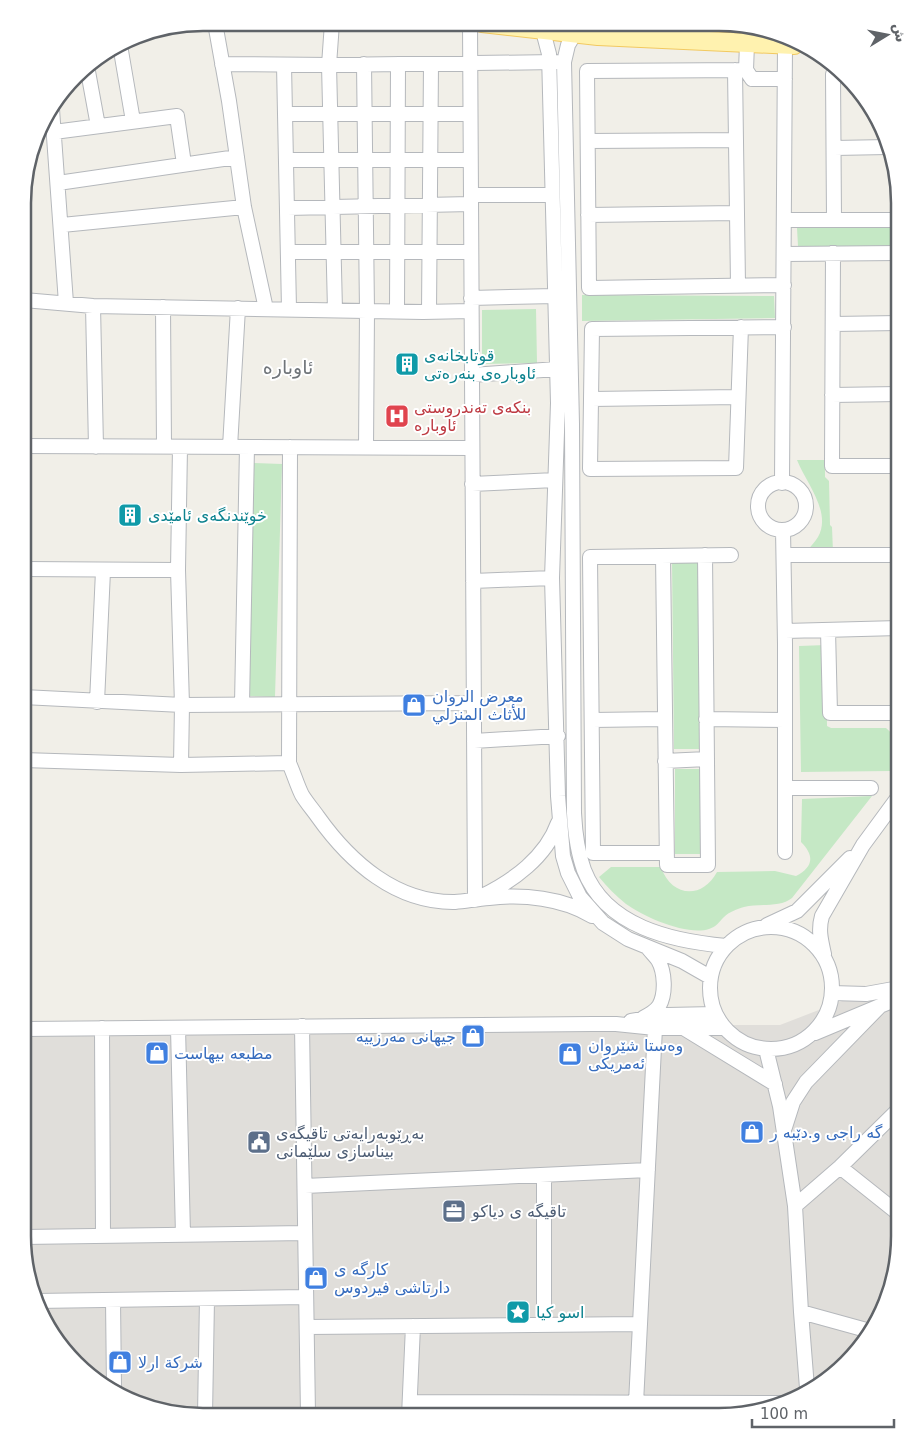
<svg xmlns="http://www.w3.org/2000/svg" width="922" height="1439" font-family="'DejaVu Sans',Cairo,sans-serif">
  <rect width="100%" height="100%" fill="#f1efe8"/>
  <path fill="#e0deda" d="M 899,979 L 899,1248 L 890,1294 L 862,1346 L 788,1403 L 719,1416 L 180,1415 L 93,1379 L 36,1305 L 23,1236 L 23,1037 L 625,1025 L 780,1025 Z"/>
  <path fill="#c5e8c5" d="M 797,228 L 899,228 L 899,246 L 798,246 Z
    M 582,295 L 774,296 L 775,318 L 582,321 Z
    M 536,309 L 537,363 L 482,364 L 482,310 Z
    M 797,460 L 825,460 L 825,477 L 829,481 L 830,525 L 832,527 L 833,552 L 806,552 C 810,547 815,542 818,537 C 832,512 806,483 797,460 Z
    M 254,463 L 282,464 L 275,697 L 248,696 Z
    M 672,561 L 699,561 L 701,749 L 674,749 Z
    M 826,645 L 827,726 L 831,728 L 886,728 L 899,740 L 899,760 L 891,771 L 801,772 L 799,646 Z
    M 675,769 L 700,769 L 700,854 L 675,854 Z
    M 872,796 L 792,898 C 780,908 759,903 744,907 C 737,909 729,912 724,917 C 719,922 716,927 709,929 C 687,936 644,917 626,904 C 616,896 607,887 599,877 L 611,867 L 661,867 C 671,897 702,900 717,872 L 775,871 L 796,876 C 813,867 815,856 801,842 L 802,799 Z"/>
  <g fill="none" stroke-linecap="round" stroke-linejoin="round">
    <g stroke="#b5b8bc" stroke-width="16">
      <path id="minor" d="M 215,23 L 229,101 L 244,207 L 266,309
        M 332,23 L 329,65 L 335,310
        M 470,23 L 475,900
        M 543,31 L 549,54 L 558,403 L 552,578 L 558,796 L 563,856 L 568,873 L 580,897 L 603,923 L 628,939 L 682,961 L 710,977
        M 574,35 L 568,45 L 564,62 L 572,424 L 574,813 C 575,832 577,851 584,870 C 606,927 672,941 726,946
        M 120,45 L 133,121
        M 222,64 L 329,65 L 556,62
        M 364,64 L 367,311 L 366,448
        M 284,65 L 289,309
        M 87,66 L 98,126
        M 735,70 L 738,285
        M 746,70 L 747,44
        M 52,109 L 66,303
        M 285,114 L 470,114
        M 54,132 L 177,116 L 184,164
        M 588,141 L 736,140
        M 834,148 L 888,147
        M 286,160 L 470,160
        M 58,183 L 237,157
        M 471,195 L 552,195
        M 287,208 L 471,204
        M 588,215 L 737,213
        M 785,220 L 899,220
        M 834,220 L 833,74 L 840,74
        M 62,225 L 244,207
        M 288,252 L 471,252
        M 833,253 L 832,466 L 899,466
        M 784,254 L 899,253
        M 784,285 L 589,288 L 587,71 L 746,70 L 752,79 L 785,79
        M 471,298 L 555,296
        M 24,300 L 93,306 L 423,312 L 471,311
        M 93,306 L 96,447
        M 163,307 L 164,447
        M 397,311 L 398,64
        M 429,312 L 431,64
        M 833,324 L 899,323
        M 741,327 L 736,468 L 590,469 L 592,329 L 784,327
        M 472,375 L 557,369
        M 832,395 L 899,394
        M 591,399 L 738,397
        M 24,446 L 472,448
        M 180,447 L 178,570 L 182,705 L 181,765
        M 230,447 L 238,308
        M 290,447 L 289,763 C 294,774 297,785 302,795 C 307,803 313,810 318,817 C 350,862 396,903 455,902 C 466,901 477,899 489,898 C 523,894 563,898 592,916
        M758 506a24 24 0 1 1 48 0a24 24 0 1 1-48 0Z
        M 782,483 L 785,45
        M 472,484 L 555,480
        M 783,530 L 785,644 L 785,852
        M 784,555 L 899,555
        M 663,556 L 667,865 L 708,865 L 705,555
        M 23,569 L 178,570
        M 473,581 L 552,578
        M 828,630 L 830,713 L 899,713
        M 785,631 L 899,628
        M 23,697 L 182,705 L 474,703
        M 97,702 L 103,571
        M 242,704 L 247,447
        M 706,719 L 785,720
        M 592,720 L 665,719
        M 474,741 L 558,736
        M 23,760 L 181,765 L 289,763
        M 665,761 L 707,759
        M 785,788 L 871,788
        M 666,853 L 593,853 L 590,557 L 731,555
        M 482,896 C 513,881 546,857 558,823
        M 767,925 L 797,911 L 850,858
        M710 988a61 61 0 1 1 122 0a61 61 0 1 1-122 0Z
        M 824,954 C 821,940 818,930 822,916 L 863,845 L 899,796
        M 832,993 L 866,994 L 899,988
        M 643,1018 C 649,1015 655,1012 659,1006 C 666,994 665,972 658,960 C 655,956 651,952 648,948
        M 631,1021 L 667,1015 L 715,1014
        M 302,1026 L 308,1415
        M 102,1028 L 103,1236
        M 178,1028 L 183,1235
        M 23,1029 L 593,1024 L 616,1024 L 655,1028 L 724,1028
        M 685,1029 L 775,1084
        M 815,1033 L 899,998
        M 766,1049 L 780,1106 L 795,1206 L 801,1312 L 807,1388
        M 785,1127 L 793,1102 L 806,1082 L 880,1006
        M 840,1167 L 899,1214
        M 544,1175 L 544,1325
        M 305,1186 L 648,1170
        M 795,1206 L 840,1167 L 899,1109
        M 23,1237 L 305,1233
        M 113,1300 L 114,1388
        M 36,1301 L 306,1297
        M 801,1312 L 870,1331
        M 307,1327 L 640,1324
        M 410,1402 L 788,1403
        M 636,1403 L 655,1028
        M 205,1415 L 207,1299
        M 409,1416 L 413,1326"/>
    </g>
    <g stroke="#f2c960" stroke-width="20">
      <path id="major" d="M 482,23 L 598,36 L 794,45
        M 737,24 L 743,24"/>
    </g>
    <use href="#minor" stroke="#fff" stroke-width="14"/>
    <use href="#major" stroke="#fff2af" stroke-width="18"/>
  </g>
  <defs>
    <g id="building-square" transform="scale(1.25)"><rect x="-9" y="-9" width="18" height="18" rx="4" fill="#0f9aa8" stroke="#fff"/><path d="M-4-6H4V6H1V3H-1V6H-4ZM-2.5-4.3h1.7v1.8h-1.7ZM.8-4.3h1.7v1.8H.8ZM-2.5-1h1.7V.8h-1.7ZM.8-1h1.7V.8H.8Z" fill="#fff"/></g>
    <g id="hospital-square" transform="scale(1.25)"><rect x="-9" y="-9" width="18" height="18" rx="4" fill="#e0444e" stroke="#fff"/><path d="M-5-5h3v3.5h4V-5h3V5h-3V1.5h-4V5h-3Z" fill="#fff"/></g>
    <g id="shop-square" transform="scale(1.25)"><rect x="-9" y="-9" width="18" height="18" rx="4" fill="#3f7fe0" stroke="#fff"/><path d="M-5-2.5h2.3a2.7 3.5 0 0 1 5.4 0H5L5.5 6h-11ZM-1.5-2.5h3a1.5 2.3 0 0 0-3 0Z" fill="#fff"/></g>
    <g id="civic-square" transform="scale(1.25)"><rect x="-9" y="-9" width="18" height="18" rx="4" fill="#5c6f8a" stroke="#fff"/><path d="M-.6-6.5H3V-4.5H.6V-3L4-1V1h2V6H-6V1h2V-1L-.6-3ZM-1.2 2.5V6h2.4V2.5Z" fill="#fff"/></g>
    <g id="office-square" transform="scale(1.25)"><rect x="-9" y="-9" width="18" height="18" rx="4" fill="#5c6f8a" stroke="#fff"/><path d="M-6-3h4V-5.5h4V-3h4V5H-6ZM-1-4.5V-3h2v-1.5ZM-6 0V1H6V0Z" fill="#fff"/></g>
    <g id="sight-square" transform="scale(1.25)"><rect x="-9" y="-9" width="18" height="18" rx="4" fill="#0f9aa8" stroke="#fff"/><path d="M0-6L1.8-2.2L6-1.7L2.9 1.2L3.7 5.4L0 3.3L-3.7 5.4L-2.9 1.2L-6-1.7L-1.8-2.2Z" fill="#fff"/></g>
  </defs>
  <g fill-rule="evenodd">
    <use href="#building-square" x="407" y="364"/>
    <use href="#hospital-square" x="397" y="416"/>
    <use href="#building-square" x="130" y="515"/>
    <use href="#shop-square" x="414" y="705"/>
    <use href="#shop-square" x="473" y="1036"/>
    <use href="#shop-square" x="157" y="1053"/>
    <use href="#shop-square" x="570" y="1054"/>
    <use href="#shop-square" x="752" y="1132"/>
    <use href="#civic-square" x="259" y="1142"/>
    <use href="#office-square" x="454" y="1211"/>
    <use href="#shop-square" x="316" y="1278"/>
    <use href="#sight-square" x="518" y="1312"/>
    <use href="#shop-square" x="120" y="1362"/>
  </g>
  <g text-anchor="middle" stroke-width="4" stroke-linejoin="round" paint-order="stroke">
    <g font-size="16" fill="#0d838f" stroke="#fff" text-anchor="start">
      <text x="424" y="361">قوتابخانەی<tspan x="424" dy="18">ئاوبارەی بنەرەتی</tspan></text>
      <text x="148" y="521">خوێندنگەی ئامێدی</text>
      <text x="536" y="1318">اسو كيا</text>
    </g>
    <g font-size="16" fill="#be3a42" stroke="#fff" text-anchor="start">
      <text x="414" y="413">بنکەی تەندروستی<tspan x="414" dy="18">ئاوبارە</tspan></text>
    </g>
    <g font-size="16" fill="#366cbe" stroke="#fff" text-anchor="start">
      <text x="432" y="702">معرض الروان<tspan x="432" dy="18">للأثاث المنزلي</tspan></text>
      <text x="456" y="1042" text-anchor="end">جيهانى مەرزییە</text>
      <text x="588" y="1051">وەستا شێروان<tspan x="588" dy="18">ئەمریکی</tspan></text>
      <text x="174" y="1059">مطبعه بيهاست</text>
      <text x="770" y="1138">گە راجی و.دێبە ر</text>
      <text x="334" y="1275">کارگه ی<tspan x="334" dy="18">دارتاشی فیردوس</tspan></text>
      <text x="138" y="1368">شركة ارلا</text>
    </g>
    <g font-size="16" fill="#4e5e75" stroke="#fff" text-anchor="start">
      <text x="276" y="1139">بەڕێوبەرایەتی تاقیگەی<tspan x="276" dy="18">بیناسازی سلێمانی</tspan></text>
      <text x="472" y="1217">تاقيگه ى دياكو</text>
    </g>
    <g font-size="19" fill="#70757a" stroke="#fff">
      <text x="288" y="374">ئاوبارە</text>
    </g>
  </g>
  <path d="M0 0H922V1439H0ZM203 31H719A172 172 0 0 1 891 203V1236A172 172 0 0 1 719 1408H203A172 172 0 0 1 31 1236V203A172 172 0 0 1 203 31Z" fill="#fff" fill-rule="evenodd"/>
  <path fill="none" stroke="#5f6368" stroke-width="2.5" d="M203 31H719A172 172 0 0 1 891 203V1236A172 172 0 0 1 719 1408H203A172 172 0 0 1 31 1236V203A172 172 0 0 1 203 31Z"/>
  <g transform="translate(887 35) rotate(80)" stroke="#ffffff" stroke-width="4" paint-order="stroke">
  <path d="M0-4L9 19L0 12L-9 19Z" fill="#5f6368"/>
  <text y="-8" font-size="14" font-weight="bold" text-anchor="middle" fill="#5f6368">ش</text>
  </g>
  <path d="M752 1419v8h142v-8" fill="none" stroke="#5f6368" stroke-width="2.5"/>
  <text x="760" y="1419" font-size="15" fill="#5f6368" stroke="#ffffff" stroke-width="4" paint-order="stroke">100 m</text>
</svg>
